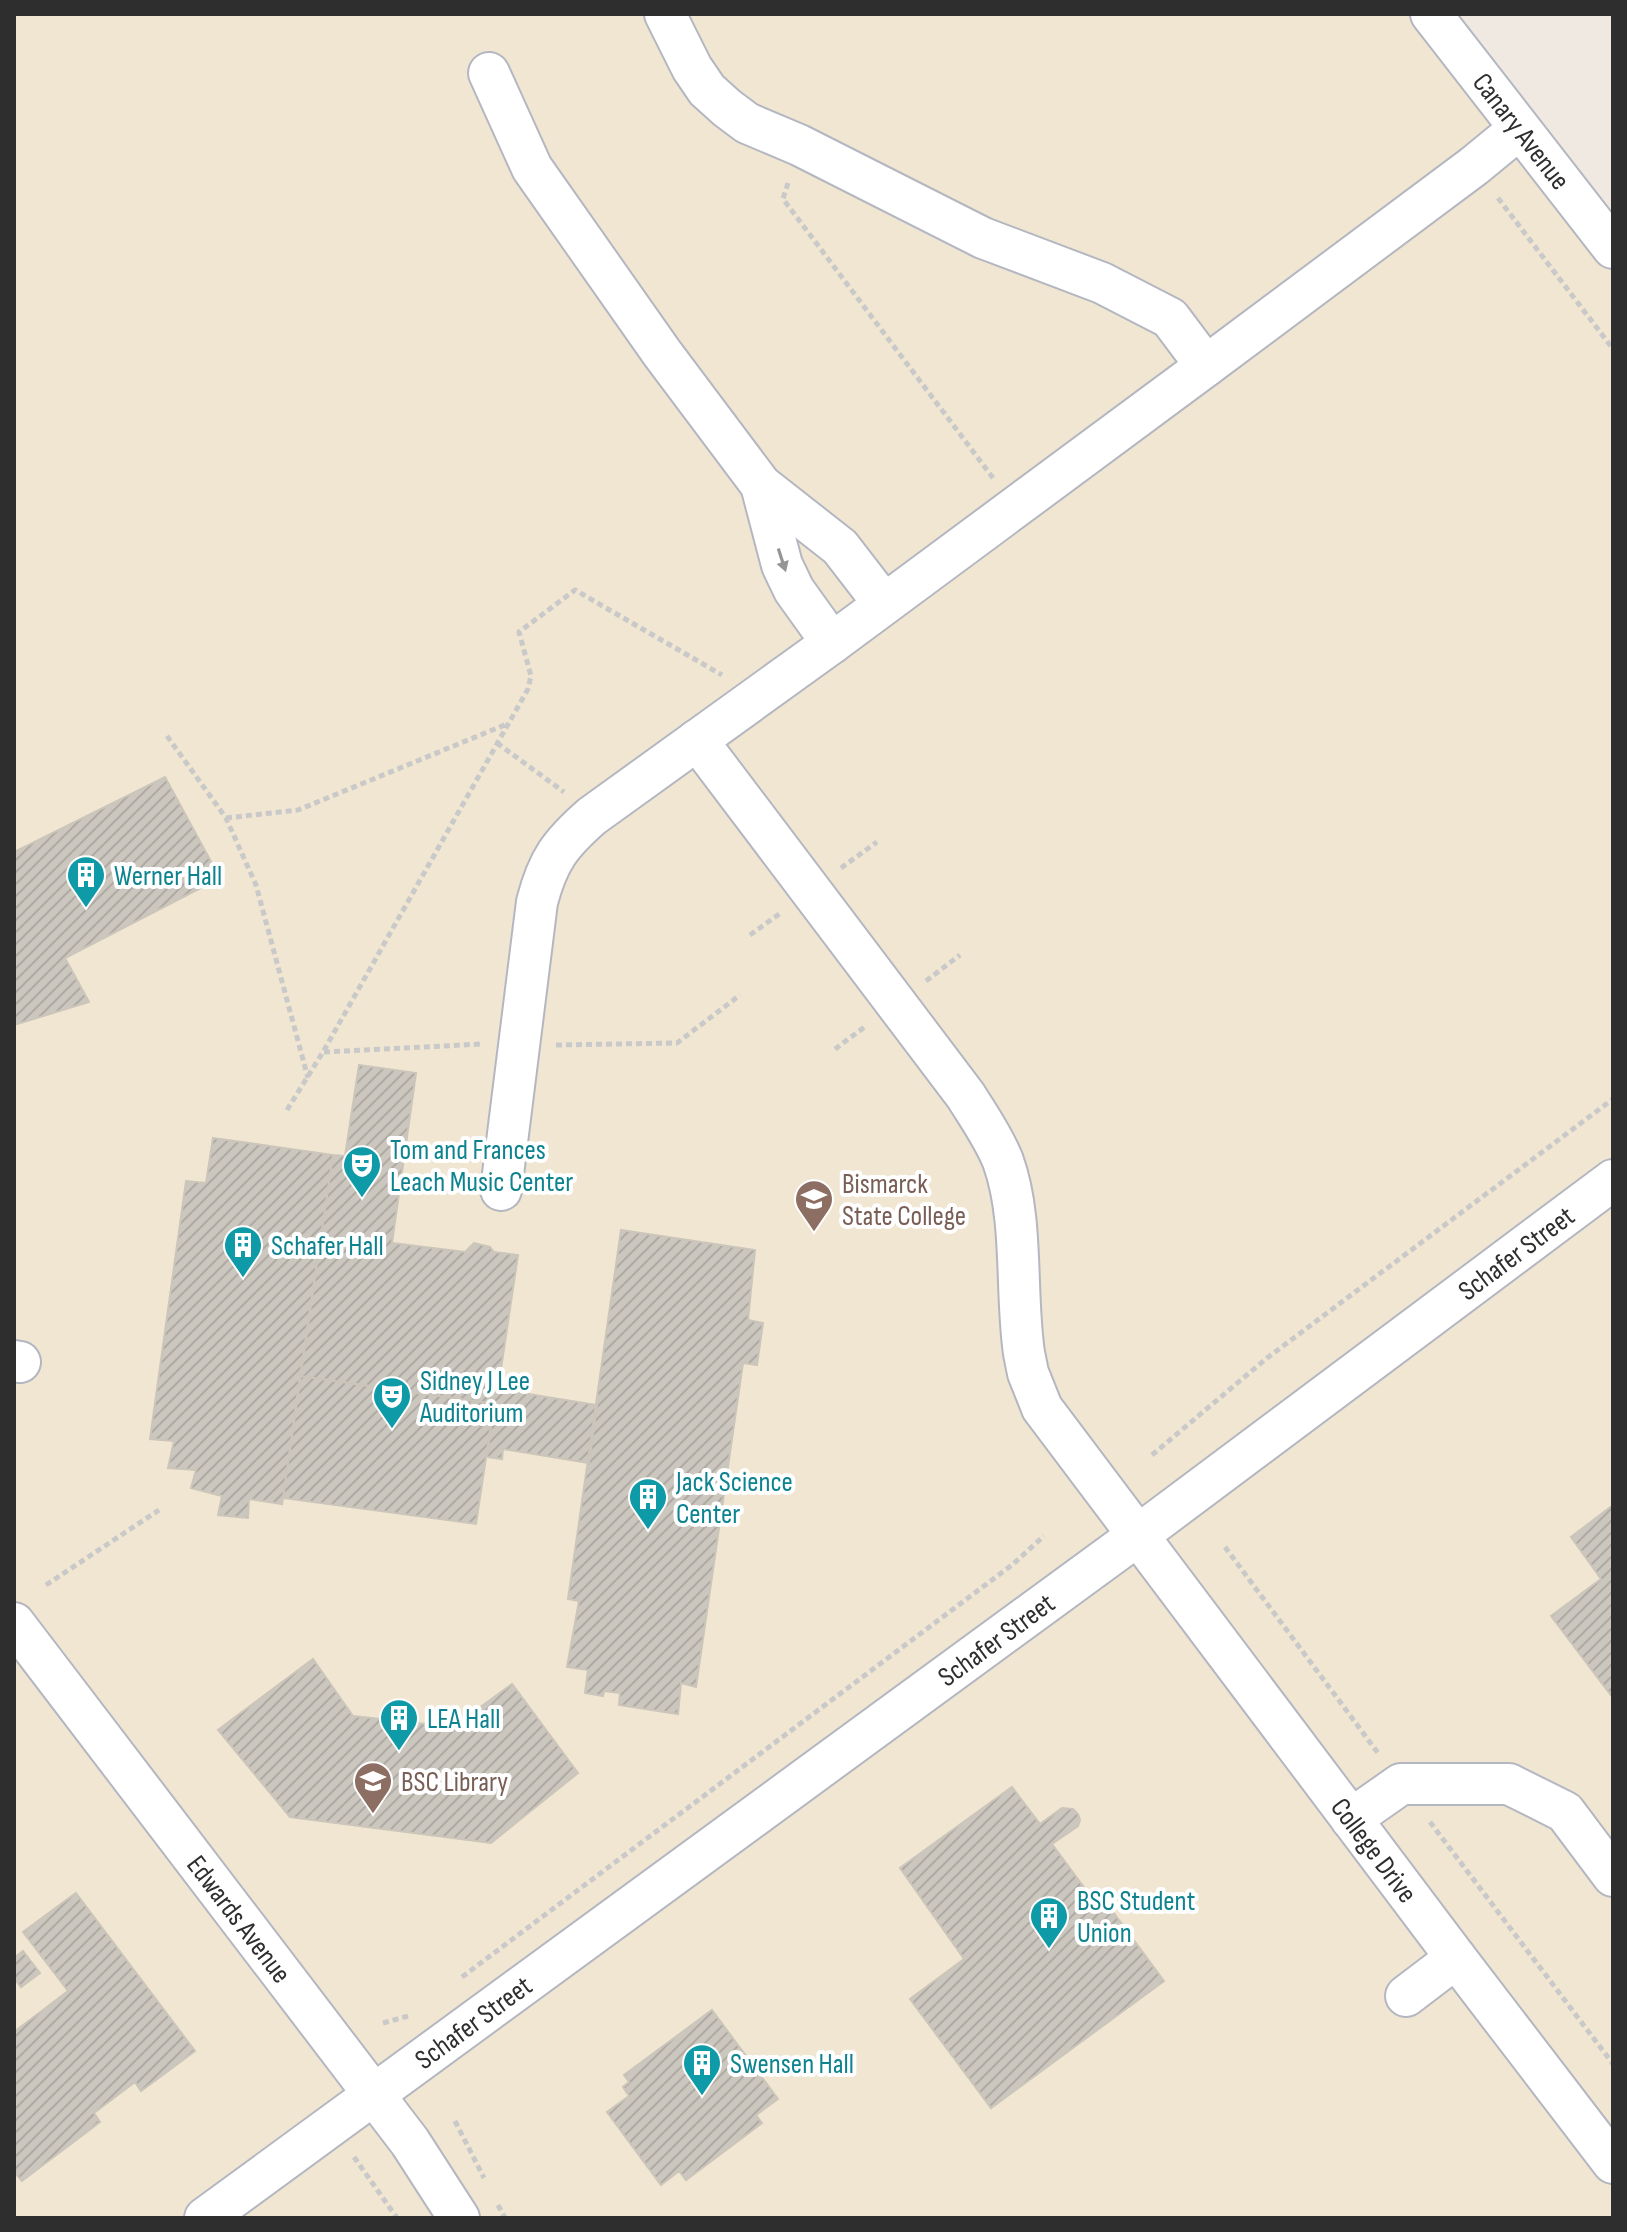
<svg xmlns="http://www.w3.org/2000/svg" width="1627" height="2232" font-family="'Sofia Sans Condensed',sans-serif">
  <defs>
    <pattern id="building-hatch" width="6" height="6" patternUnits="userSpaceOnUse" patternTransform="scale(2)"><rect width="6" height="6" fill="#cbc7bf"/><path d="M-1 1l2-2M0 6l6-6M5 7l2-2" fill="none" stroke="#afaba4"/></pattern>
  </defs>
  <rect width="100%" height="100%" fill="#efe9e1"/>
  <path fill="#f0e6d1" d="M 14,14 L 1431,14 L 1613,248 L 1613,2218 L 14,2218 Z"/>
  <path fill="url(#building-hatch)" stroke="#cbc5ba" stroke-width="2" d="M 165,777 L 220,878 L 65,958 L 89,1002 L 14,1025 L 14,852 Z
    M 359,1065 L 416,1073 L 392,1243 L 465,1252 L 474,1243 L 490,1247 L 494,1252 L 518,1255 L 498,1389 L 491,1388 L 489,1403 L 300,1376 L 333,1155 L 345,1156 Z
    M 213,1138 L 333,1155 L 282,1504 L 249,1499 L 248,1518 L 218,1515 L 222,1496 L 191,1488 L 196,1470 L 168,1468 L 174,1441 L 150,1439 L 186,1181 L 206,1183 Z
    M 621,1230 L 755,1250 L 748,1320 L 763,1323 L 757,1365 L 743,1363 L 696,1687 L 681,1683 L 678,1714 L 619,1705 L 620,1693 L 604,1691 L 603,1696 L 585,1693 L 588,1670 L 567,1667 L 579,1601 L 568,1599 Z
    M 300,1376 L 494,1404 L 476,1524 L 283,1498 Z
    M 491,1388 L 597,1405 L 589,1463 L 503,1449 L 502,1459 L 487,1457 L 494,1404 L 489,1403 Z
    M 1613,1505 L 1613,1698 L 1551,1616 L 1601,1579 L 1571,1537 Z
    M 313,1659 L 353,1716 L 453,1727 L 512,1684 L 578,1773 L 491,1843 L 290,1817 L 218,1730 Z
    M 1012,1787 L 1040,1824 L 1062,1808 L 1073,1809 L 1078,1814 L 1080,1820 L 1078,1826 L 1052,1844 L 1103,1913 L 1110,1908 L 1164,1981 L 991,2108 L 910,1999 L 964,1959 L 900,1868 Z
    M 76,1893 L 195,2051 L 141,2091 L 135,2082 L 94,2113 L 100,2122 L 22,2181 L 15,2173 L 14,2174 L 14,2032 L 68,1991 L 23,1932 Z
    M 23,1951 L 40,1973 L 21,1987 L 14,1978 L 14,1958 Z
    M 712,2010 L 778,2099 L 756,2115 L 762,2123 L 686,2180 L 679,2171 L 661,2185 L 607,2112 L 629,2096 L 623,2087 L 629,2082 L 624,2075 Z"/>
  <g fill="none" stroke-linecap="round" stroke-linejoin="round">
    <g stroke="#b4b7c1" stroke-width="44">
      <g id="minor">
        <path d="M 665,14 L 692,68 L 707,90 L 727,108 L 747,123 L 799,145 L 983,238 L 1102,283 L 1170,318 L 1206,366"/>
        <path id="s1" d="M 1431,14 L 1613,248"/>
        <path d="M 489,73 L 532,168 L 662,353 L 761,485 L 840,547 L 884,604"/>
        <path d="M 761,485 L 782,565 L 794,590 L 832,643"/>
        <path id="s2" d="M 697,740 L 966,1096 C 979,1117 994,1138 1003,1161 C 1024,1219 1015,1292 1024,1353 L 1028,1373 L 1042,1408 L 1456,1958 L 1613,2163"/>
        <path d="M 501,1190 L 537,902 C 548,860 560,844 592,816 L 832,643 L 1206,366 L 1474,166 L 1519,129"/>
        <path d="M 14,1361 L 20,1362"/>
        <path id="s3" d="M 14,1623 L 410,2142 L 459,2218"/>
        <path d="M 1351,1819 L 1401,1784 L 1509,1784 L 1565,1812 L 1613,1876"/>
        <path d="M 1406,1996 L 1456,1958"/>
        <path id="s4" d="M 205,2218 L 1137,1536 L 1613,1180"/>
      </g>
    </g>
    <path stroke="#c9c9c9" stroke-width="5" stroke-dasharray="6 4" stroke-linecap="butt" d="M 788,183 L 783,199 L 993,478
      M 1498,198 L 1613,349
      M 167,736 L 226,818 L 256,885 L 308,1078
      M 497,743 L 564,792
      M 226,818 L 298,810 L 507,724
      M 841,868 L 877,842
      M 750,935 L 782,912
      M 926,981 L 960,955
      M 556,1045 L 677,1043 L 740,995
      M 835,1049 L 866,1026
      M 324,1052 L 482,1044
      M 287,1110 L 323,1052 L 528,689 L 531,676 L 519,632 L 575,590 L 722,675
      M 1152,1455 L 1267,1358 L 1613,1099
      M 1225,1547 L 1378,1753
      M 46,1585 L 159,1510
      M 1430,1822 L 1613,2064
      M 462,1977 L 1012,1565 L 1044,1536
      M 383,2023 L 412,2015
      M 455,2121 L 484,2178
      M 354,2157 L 397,2218
      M 498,2205 L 505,2218"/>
    <use href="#minor" stroke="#fff" stroke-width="40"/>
  </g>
  <defs><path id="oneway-solid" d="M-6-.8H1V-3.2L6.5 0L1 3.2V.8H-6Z" transform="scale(2)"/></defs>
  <use fill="#969696" href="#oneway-solid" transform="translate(782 560) rotate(72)"/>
  <defs>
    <g id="building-pin" transform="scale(2)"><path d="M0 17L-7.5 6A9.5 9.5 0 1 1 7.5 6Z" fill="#0f9aa8" stroke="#fff"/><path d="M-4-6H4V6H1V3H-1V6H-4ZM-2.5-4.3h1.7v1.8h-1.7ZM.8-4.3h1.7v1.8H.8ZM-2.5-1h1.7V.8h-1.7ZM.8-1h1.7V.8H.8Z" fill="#fff"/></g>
    <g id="theatre-pin" transform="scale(2)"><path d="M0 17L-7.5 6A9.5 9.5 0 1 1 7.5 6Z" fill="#0f9aa8" stroke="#fff"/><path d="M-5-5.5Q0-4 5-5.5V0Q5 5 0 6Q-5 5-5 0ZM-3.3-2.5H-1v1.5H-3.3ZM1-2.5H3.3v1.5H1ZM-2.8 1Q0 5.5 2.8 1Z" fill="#fff"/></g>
    <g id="university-pin" transform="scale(2)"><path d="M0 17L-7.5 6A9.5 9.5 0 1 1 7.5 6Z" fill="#8d6e63" stroke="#fff"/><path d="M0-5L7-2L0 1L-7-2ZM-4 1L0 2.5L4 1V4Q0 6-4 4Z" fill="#fff"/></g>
  </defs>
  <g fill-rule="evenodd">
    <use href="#building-pin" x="86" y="875"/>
    <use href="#theatre-pin" x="362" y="1165"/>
    <use href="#university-pin" x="814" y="1199"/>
    <use href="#building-pin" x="243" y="1245"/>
    <use href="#theatre-pin" x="392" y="1396"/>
    <use href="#building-pin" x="648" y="1497"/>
    <use href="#building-pin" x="399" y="1718"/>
    <use href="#university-pin" x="373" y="1781"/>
    <use href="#building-pin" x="1049" y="1916"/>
    <use href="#building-pin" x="702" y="2063"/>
  </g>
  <g text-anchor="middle" stroke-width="8" stroke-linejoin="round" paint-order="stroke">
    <g font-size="28" fill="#2e2e2e" stroke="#fff">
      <text dy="10" stroke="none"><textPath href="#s1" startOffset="148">Canary Avenue</textPath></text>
      <text dy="10" stroke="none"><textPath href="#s4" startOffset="1628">Schafer Street</textPath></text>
      <text dy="10" stroke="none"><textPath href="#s4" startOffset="980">Schafer Street</textPath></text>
      <text dy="10" stroke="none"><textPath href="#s2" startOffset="1326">College Drive</textPath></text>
      <text dy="10" stroke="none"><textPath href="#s3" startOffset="372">Edwards Avenue</textPath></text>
      <text dy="10" stroke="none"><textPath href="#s4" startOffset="332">Schafer Street</textPath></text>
    </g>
    <g font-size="28" fill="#0d838f" stroke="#fff" text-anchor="start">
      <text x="114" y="885">Werner Hall</text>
      <text x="390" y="1159">Tom and Frances<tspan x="390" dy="32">Leach Music Center</tspan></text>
      <text x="271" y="1255">Schafer Hall</text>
      <text x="420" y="1390">Sidney J Lee<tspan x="420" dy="32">Auditorium</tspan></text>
      <text x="676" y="1491">Jack Science<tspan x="676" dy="32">Center</tspan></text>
      <text x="427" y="1728">LEA Hall</text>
      <text x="1077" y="1910">BSC Student<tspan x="1077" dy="32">Union</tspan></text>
      <text x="730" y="2073">Swensen Hall</text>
    </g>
    <g font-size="28" fill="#785e54" stroke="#fff" text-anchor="start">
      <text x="842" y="1193">Bismarck<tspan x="842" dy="32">State College</tspan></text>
      <text x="401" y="1791">BSC Library</text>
    </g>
  </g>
  <rect width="1627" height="2232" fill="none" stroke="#2e2e2e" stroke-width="32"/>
</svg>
